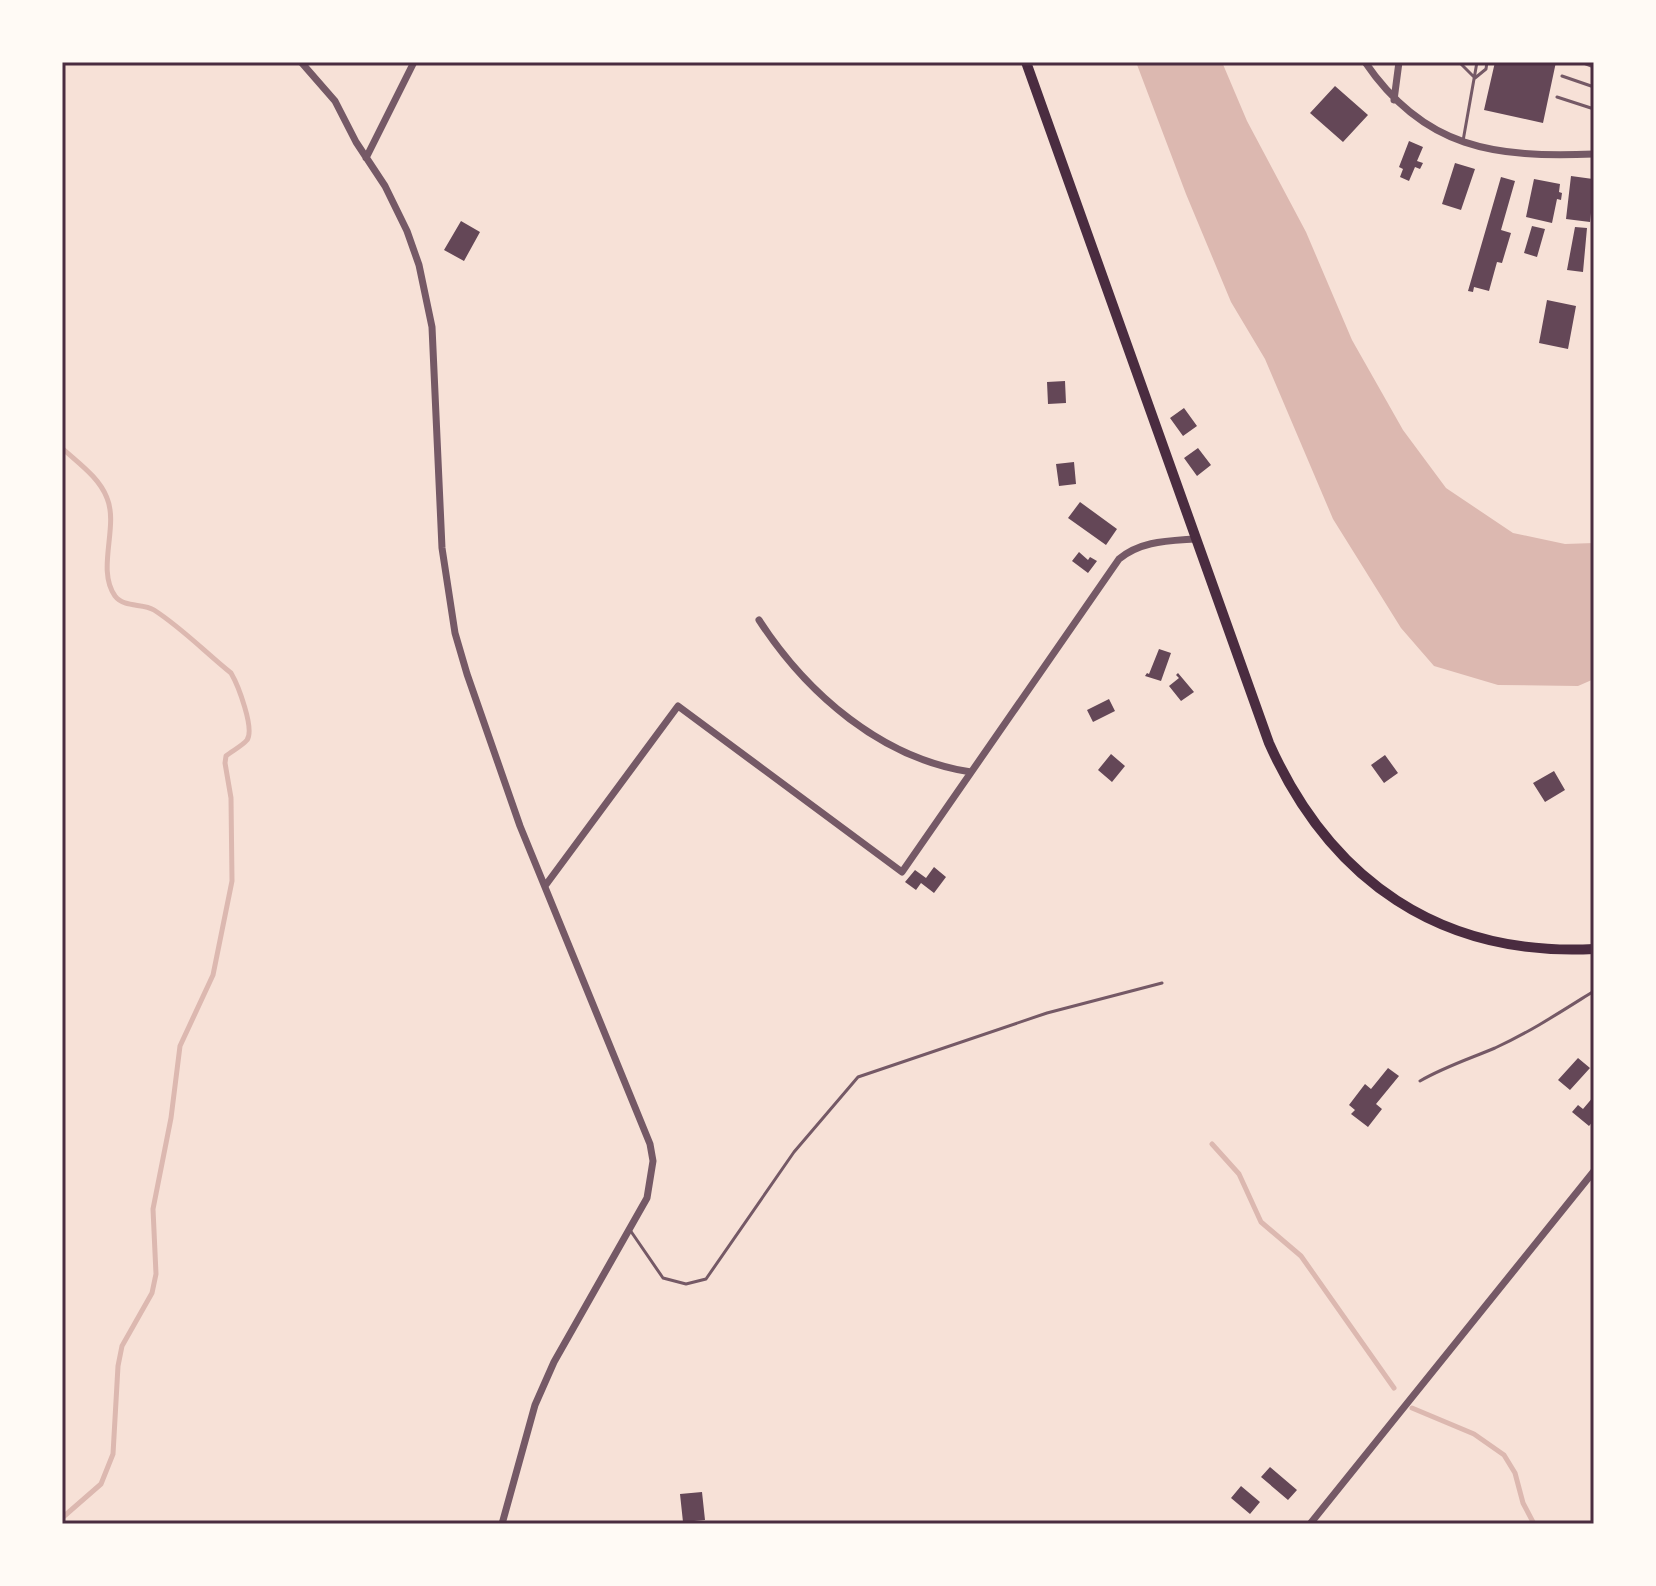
<svg xmlns="http://www.w3.org/2000/svg" width="1656" height="1586" font-family="'DejaVu Sans',sans-serif">
  <rect width="100%" height="100%" fill="#f7e1d7"/>
  <path fill="#dcb8b0" d="M 1136,62 L 1222,62 L 1247,121 L 1306,232 L 1352,340 L 1403,430 L 1446,488 L 1513,533 L 1565,544 L 1594,543 L 1594,679 L 1578,686 L 1498,685 L 1434,666 L 1401,628 L 1333,519 L 1265,359 L 1231,302 L 1186,194 Z"/>
  <g fill="none" stroke-linecap="round" stroke-linejoin="round">
    <path stroke="#dcb8b0" stroke-width="5" d="M 62,223 L 62,252
      M 62,448 C 78,463 99,477 107,498 C 119,527 96,569 115,596 C 124,608 143,603 154,610 C 182,628 206,653 231,673 C 238,685 255,729 247,740 C 242,746 232,751 226,756 L 225,763 L 231,798 L 232,881 L 213,975 L 180,1046 L 171,1118 L 153,1209 L 156,1274 L 152,1293 L 122,1346 L 118,1366 L 113,1454 L 101,1484 L 62,1518
      M 1212,1144 L 1239,1174 L 1261,1222 L 1301,1256 L 1394,1388
      M 1412,1408 L 1474,1434 L 1504,1455 L 1515,1473 L 1523,1503 L 1534,1524"/>
  </g>
  <path fill="#644757" d="M 1495,62 L 1556,62 L 1543,123 L 1484,110 Z
    M 1335,86 L 1368,115 L 1343,142 L 1310,113 Z
    M 1409,141 L 1423,147 L 1417,161 L 1423,163 L 1420,169 L 1415,167 L 1409,181 L 1400,177 L 1403,169 L 1399,167 Z
    M 1455,163 L 1475,169 L 1461,210 L 1442,204 Z
    M 1571,176 L 1593,179 L 1591,191 L 1594,191 L 1594,213 L 1591,213 L 1590,222 L 1566,219 Z
    M 1501,177 L 1515,181 L 1501,230 L 1511,233 L 1502,263 L 1497,262 L 1489,291 L 1474,287 L 1473,292 L 1468,291 Z
    M 1534,179 L 1560,184 L 1559,192 L 1562,193 L 1561,200 L 1557,199 L 1552,223 L 1526,217 Z
    M 461,221 L 480,232 L 464,261 L 444,250 Z
    M 1532,226 L 1545,229 L 1537,257 L 1524,253 Z
    M 1575,227 L 1587,228 L 1583,272 L 1567,270 Z
    M 1547,300 L 1576,306 L 1568,349 L 1539,343 Z
    M 1065,381 L 1066,403 L 1048,404 L 1047,382 Z
    M 1184,408 L 1197,426 L 1183,436 L 1170,418 Z
    M 1198,448 L 1211,465 L 1197,476 L 1184,458 Z
    M 1074,462 L 1076,484 L 1059,486 L 1056,464 Z
    M 1080,502 L 1117,529 L 1106,545 L 1068,518 Z
    M 1079,552 L 1088,560 L 1090,557 L 1097,561 L 1088,573 L 1072,561 Z
    M 1159,649 L 1171,653 L 1161,681 L 1145,676 L 1147,673 L 1149,674 Z
    M 1178,673 L 1194,692 L 1181,701 L 1169,686 L 1179,678 L 1176,675 Z
    M 1109,699 L 1115,711 L 1093,722 L 1087,710 Z
    M 1111,754 L 1125,766 L 1112,782 L 1098,770 Z
    M 1385,755 L 1398,773 L 1384,783 L 1371,765 Z
    M 1554,771 L 1565,790 L 1545,802 L 1533,783 Z
    M 934,867 L 946,877 L 934,893 L 921,883 L 916,890 L 905,882 L 915,870 L 926,878 Z
    M 1578,1058 L 1590,1068 L 1570,1090 L 1558,1080 Z
    M 1388,1068 L 1399,1076 L 1376,1104 L 1382,1109 L 1368,1127 L 1351,1114 L 1355,1110 L 1349,1105 L 1365,1084 L 1371,1089 Z
    M 1594,1096 L 1594,1120 L 1589,1126 L 1572,1112 L 1578,1105 L 1583,1109 Z
    M 1270,1467 L 1297,1490 L 1288,1500 L 1261,1477 Z
    M 1241,1486 L 1260,1502 L 1250,1514 L 1231,1498 Z
    M 702,1492 L 705,1520 L 683,1522 L 680,1494 Z"/>
  <g fill="none" stroke-linecap="round" stroke-linejoin="round">
    <path stroke="#755966" stroke-width="3" d="M 1459,62 L 1475,78
      M 1581,62 L 1594,67
      M 1562,76 L 1594,87
      M 1475,78 L 1486,69 L 1487,62
      M 1557,97 L 1594,109
      M 1463,141 L 1477,62
      M 1420,1081 C 1444,1067 1469,1059 1495,1048 C 1530,1032 1562,1011 1594,991
      M 630,1230 L 663,1278 L 686,1284 L 706,1279 L 794,1152 L 858,1077 L 1047,1013 L 1162,983"/>
    <path stroke="#755966" stroke-width="7" d="M 301,62 L 335,101 L 356,142 L 385,186 L 407,231 L 419,265 L 432,327 L 442,548 L 455,633 L 467,674 L 520,826 L 650,1144 L 653,1161 L 647,1198 L 554,1362 L 535,1405 L 502,1524
      M 1365,62 C 1424,149 1495,158 1594,154
      M 1394,100 L 1399,62
      M 366,158 L 414,62
      M 759,620 C 807,694 882,759 971,772
      M 545,886 L 678,706 L 902,872 L 1119,559 C 1141,541 1167,541 1194,539
      M 1310,1524 L 1594,1171"/>
    <path stroke="#4a2c40" stroke-width="10" d="M 1026,62 L 1269,743 C 1330,880 1440,957 1594,949"/>
  </g>
  <rect width="1656" height="1586" fill="none" stroke="#fffaf5" stroke-width="128"/>
  <rect x="64" y="64" width="1528" height="1458" fill="none" stroke="#4a2c40" stroke-width="3"/>
</svg>
